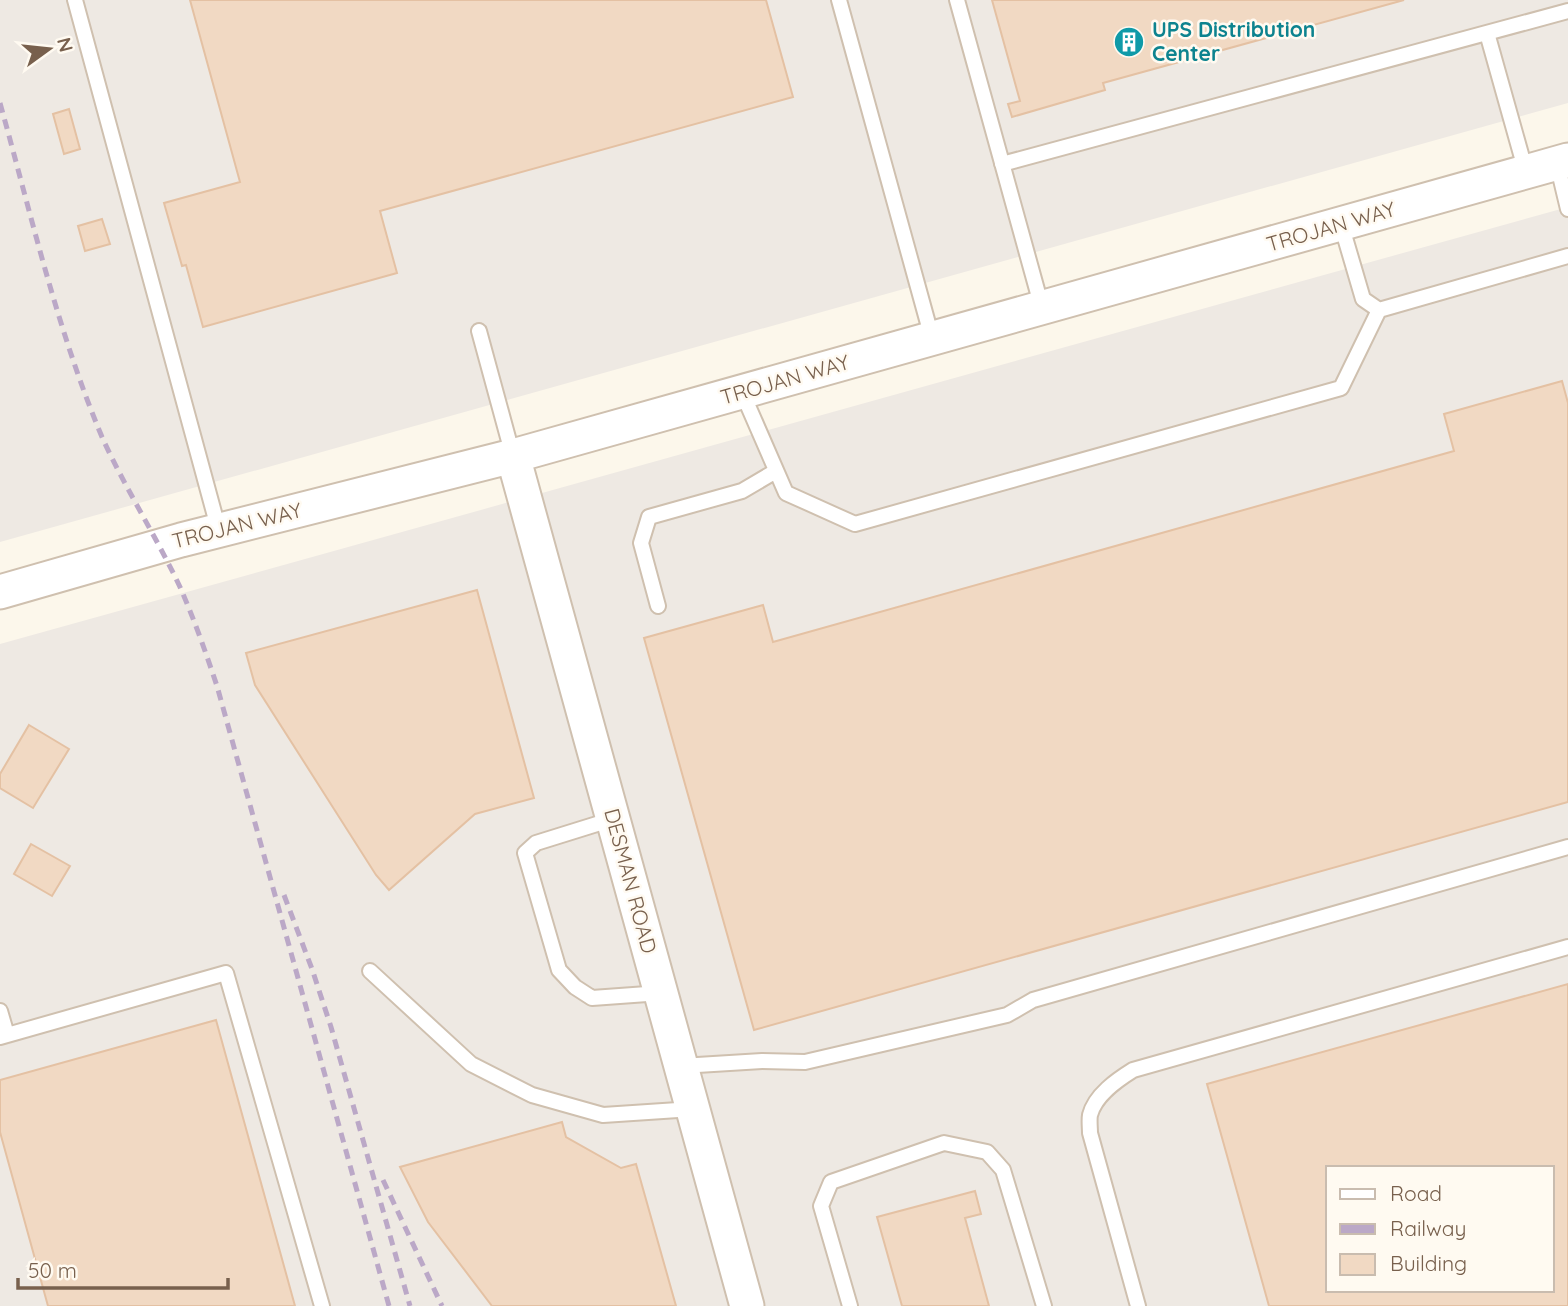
<svg xmlns="http://www.w3.org/2000/svg" width="1568" height="1306" font-family="Quicksand,sans-serif">
  <rect width="100%" height="100%" fill="#fcf7eb"/>
  <path fill="#eee9e3" fill-rule="evenodd" d="M 0,0 L 1568,0 L 1568,103 L 0,542 Z
    M 1568,207 L 1568,1306 L 0,1306 L 0,644 ZM 1328,1168 L 1552,1168 L 1552,1290 L 1328,1290 Z"/>
  <path fill="#f1d9c3" stroke="#e4c1a3" stroke-width="2" fill-rule="evenodd" d="M 190,0 L 766,0 L 793,97 L 380,211 L 397,273 L 203,327 L 186,265 L 182,266 L 164,203 L 240,182 Z
    M 992,0 L 1404,0 L 1103,83 L 1105,90 L 1012,117 L 1008,104 L 1020,101 Z
    M 69,109 L 80,149 L 64,154 L 53,114 Z
    M 102,219 L 110,244 L 85,251 L 78,226 Z
    M 1562,381 L 1568,403 L 1568,802 L 754,1030 L 644,638 L 763,605 L 773,642 L 1454,451 L 1444,414 Z
    M 477,590 L 534,798 L 475,814 L 389,890 L 376,875 L 255,685 L 246,653 Z
    M 29,725 L 69,749 L 33,808 L 0,788 L 0,774 Z
    M 31,844 L 70,866 L 52,896 L 14,874 Z
    M 1568,984 L 1568,1306 L 1269,1306 L 1207,1084 ZM 1328,1168 L 1552,1168 L 1552,1290 L 1328,1290 Z
    M 216,1020 L 295,1306 L 48,1306 L 0,1132 L 0,1080 Z
    M 562,1122 L 566,1137 L 621,1168 L 636,1164 L 676,1306 L 492,1306 L 428,1222 L 400,1167 Z
    M 975,1191 L 981,1214 L 965,1218 L 989,1306 L 902,1306 L 877,1217 Z"/>
  <g fill="none" stroke-linecap="round" stroke-linejoin="round">
    <g stroke="#cfc0af" stroke-width="18">
      <path id="service" d="M 75,0 L 219,531
        M 839,0 L 932,338
        M 957,0 L 1042,308
        M 1487,33 L 1526,172
        M 1557,163 L 1568,209
        M 1002,164 L 1568,11
        M 1341,224 L 1363,299 L 1379,310 L 1568,256
        M 479,331 L 513,456
        M 742,392 L 786,493 L 855,524 L 1341,388 L 1379,310
        M 658,606 L 641,543 L 649,517 L 742,491 L 776,471
        M 613,819 L 536,843 L 525,853 L 559,970 L 575,987 L 592,998 L 661,993
        M 370,971 L 471,1064 L 532,1095 L 603,1115 L 693,1109
        M 0,1011 L 7,1035
        M 0,1037 L 226,973 L 322,1306
        M 681,1066 L 762,1061 L 805,1062 L 1007,1015 L 1033,1000 L 1568,847
        M 850,1306 L 821,1206 L 831,1182 L 944,1143 L 987,1152 L 1003,1170 L 1044,1306
        M 1138,1306 L 1090,1133 C 1090,1128 1089,1120 1090,1115 C 1095,1095 1117,1080 1133,1070 L 1568,947"/>
    </g>
    <g stroke="#cfc0af" stroke-width="37">
      <path id="tertiary" d="M 513,456 L 747,1306
        M 0,592 L 181,540 L 513,456 L 1568,160"/>
    </g>
    <use href="#service" stroke="#fff" stroke-width="14"/>
    <use href="#tertiary" stroke="#fff" stroke-width="33"/>
    <path stroke="#bba8c7" stroke-width="5" stroke-dasharray="10 7" stroke-linecap="butt" d="M 0,103 C 31,214 57,330 102,437 C 125,488 156,536 180,587 C 194,619 206,653 217,686 L 389,1306
      M 284,895 L 312,969 L 331,1027 L 410,1306
      M 383,1180 L 442,1306"/>
  </g>
  <defs>
    <g id="building-disc" transform="scale(1.575)"><circle r="9.5" fill="#0f9aa8" stroke="#fffaf1"/><path d="M-4-6H4V6H1V3H-1V6H-4ZM-2.5-4.3h1.7v1.8h-1.7ZM.8-4.3h1.7v1.8H.8ZM-2.5-1h1.7V.8h-1.7ZM.8-1h1.7V.8H.8Z" fill="#fff"/></g>
  </defs>
  <g fill-rule="evenodd">
    <use href="#building-disc" x="1129" y="42"/>
  </g>
  <g text-anchor="middle" stroke-width="5" stroke-linejoin="round" paint-order="stroke">
    <g font-size="21" font-weight="bold" fill="#0d838f" stroke="#fffaf1" text-anchor="start">
      <text x="1152" y="37">UPS Distribution<tspan x="1152" dy="24">Center</tspan></text>
    </g>
    <g font-size="21" fill="#78604d" stroke="#fffaf1">
      <text transform="translate(1331 227) rotate(-16)" y="7">TROJAN WAY</text>
      <text transform="translate(785 380) rotate(-16)" y="7">TROJAN WAY</text>
      <text transform="translate(237 526) rotate(-14)" y="7">TROJAN WAY</text>
      <text transform="translate(630 881) rotate(75)" y="7">DESMAN ROAD</text>
    </g>
  </g>
  <rect x="1326" y="1166" width="228" height="126" fill="#fffaf1" stroke="#c9bcaf" stroke-width="2"/>
  <rect x="1340" y="1189" width="35" height="10" fill="#ffffff" stroke="#c9bcaf" stroke-width="2"/>
  <text x="1390" y="1201" font-size="21" fill="#78604d">Road</text>
  <rect x="1340" y="1224" width="35" height="10" fill="#bba8c7" stroke="#c9bcaf" stroke-width="2"/>
  <text x="1390" y="1236" font-size="21" fill="#78604d">Railway</text>
  <rect x="1340" y="1254" width="35" height="21" fill="#f1d9c3" stroke="#c9bcaf" stroke-width="2"/>
  <text x="1390" y="1271" font-size="21" fill="#78604d">Building</text>
  <g transform="translate(49 49) rotate(75)" stroke="#fffaf1" stroke-width="5" paint-order="stroke">
  <path d="M0-5L12 26L0 18L-12 26Z" fill="#78604d"/>
  <text y="-10" font-size="19" font-weight="bold" text-anchor="middle" fill="#78604d">N</text>
  </g>
  <path d="M18 1278v10h210v-10" fill="none" stroke="#78604d" stroke-width="3.5"/>
  <text x="28" y="1278" font-size="21" fill="#78604d" stroke="#fffaf1" stroke-width="5" paint-order="stroke">50 m</text>
</svg>
